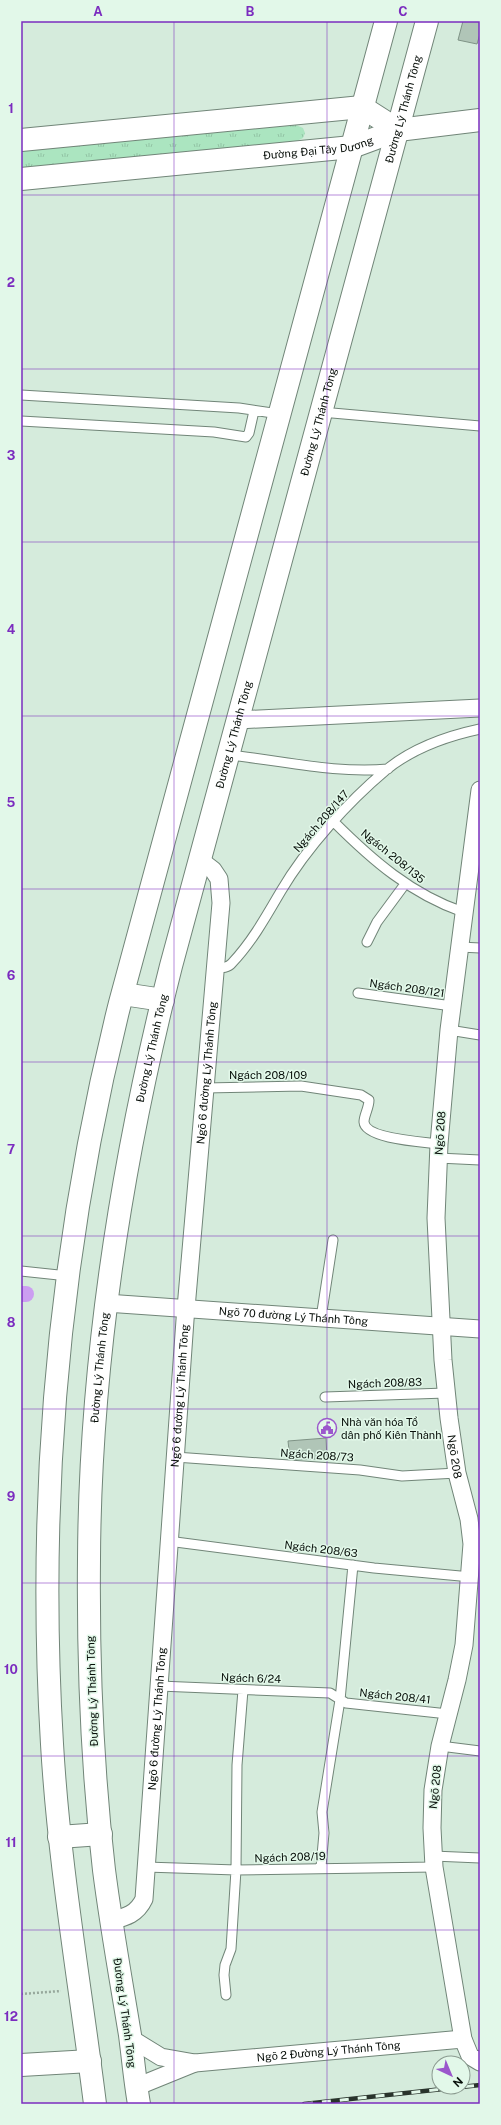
<svg xmlns="http://www.w3.org/2000/svg" width="501" height="2125" font-family="'Public Sans',sans-serif">
  <defs>
    <pattern id="grass-tufts" width="24" height="20" patternUnits="userSpaceOnUse"><rect width="24" height="20" fill="#abe5c0"/><path d="M3 7l-1-3M5 7V3M7 7l1-3M15 17l-1-3M17 17v-4M19 17l1-3" fill="none" stroke="#92c3a4"/></pattern>
  </defs>
  <rect width="100%" height="100%" fill="#d5ebdc"/>
  <path fill="url(#grass-tufts)" d="M 296,125 L 303,128 L 305,133 L 303,138 L 297,141 L 21,168 L 21,151 Z"/>
  <g fill="none" stroke-linecap="round" stroke-linejoin="round">
    <path stroke="#cc9ef1" stroke-width="16" d="M 21,1294 L 26,1294"/>
  </g>
  <path fill="#b0c5b7" stroke="#7f9386" d="M 463,21 L 480,21 L 480,34 L 477,44 L 458,40 Z
    M 326,1438 L 327,1459 L 290,1459 L 288,1441 Z"/>
  <g fill="none" stroke-linecap="round" stroke-linejoin="round">
    <g stroke="#718578" stroke-width="11">
      <path id="service" d="M 21,395 L 239,408 L 279,414
        M 321,412 L 480,426
        M 21,421 L 214,432 L 246,437 L 249,433 L 254,411
        M 228,755 C 281,760 334,774 388,769
        M 334,822 C 372,860 411,894 463,912
        M 367,942 L 377,922 L 405,884
        M 460,947 L 480,948
        M 216,968 C 222,968 228,968 232,963 C 252,942 267,915 281,891 C 307,847 348,802 386,770 C 413,748 447,736 480,729
        M 358,993 L 452,1006
        M 449,1030 L 480,1035
        M 205,1088 L 301,1086 L 361,1095 L 369,1100 C 369,1108 364,1115 364,1122 C 365,1139 425,1142 439,1144
        M 438,1158 L 480,1160
        M 21,1271 L 68,1276
        M 321,1318 L 333,1240
        M 325,1397 L 446,1393
        M 175,1457 L 360,1470 L 402,1476 L 457,1473
        M 168,1541 L 374,1568 L 471,1577
        M 159,1686 L 330,1693 L 346,1703 L 448,1714
        M 440,1746 L 480,1751
        M 433,1856 L 480,1858
        M 146,1867 L 236,1870 L 434,1867
        M 321,1867 L 324,1833 L 322,1812 L 340,1700 L 353,1565
        M 226,1995 L 224,1975 L 225,1965 L 231,1949 L 236,1870 L 237,1765 L 243,1690"/>
    </g>
    <g stroke="#718578" stroke-width="19">
      <g id="minor">
        <path d="M 238,720 L 480,708"/>
        <path id="s1" d="M 480,790 L 449,1030 L 439,1144 L 436,1218 L 443,1360 L 449,1418 L 457,1473 L 469,1519 L 472,1544 L 464,1645 L 457,1680 L 440,1746 L 433,1790 L 432,1828 L 434,1867 L 463,2039 L 470,2056 L 480,2062"/>
        <path id="s2" d="M 106,1303 L 480,1329"/>
        <path id="s3" d="M 111,1921 C 126,1917 137,1914 144,1899 L 185,1320 L 221,903 L 219,879 L 213,870 L 200,860"/>
        <path id="s4" d="M 130,2038 L 161,2057 L 195,2063 L 463,2039"/>
        <path d="M 136,2087 L 195,2063"/>
      </g>
    </g>
    <g stroke="#718578" stroke-width="24">
      <path id="tertiary" d="M 21,2065 L 90,2061"/>
    </g>
    <g stroke="#718578" stroke-width="24">
      <g id="secondary">
        <path d="M 21,140 L 362,107 L 398,130"/>
        <path id="s5" d="M 21,179 L 352,147 L 398,130 L 480,120"/>
      </g>
    </g>
    <g stroke="#718578" stroke-width="24">
      <g id="primary">
        <path d="M 123,994 L 163,1000"/>
        <path d="M 59,1837 L 101,1834"/>
        <path d="M 95,2104 C 80,1984 59,1865 52,1744 C 37,1495 59,1245 120,1003 L 386,21"/>
        <path id="s6" d="M 139,2104 C 135,2081 133,2058 130,2035 C 121,1980 111,1925 104,1870 C 92,1767 88,1662 89,1559 C 90,1359 122,1160 171,966 L 427,21"/>
      </g>
    </g>
    <path stroke="#97a89c" stroke-width="2.5" stroke-dasharray="2 2" stroke-linecap="butt" d="M 21,1994 L 61,1991"/>
    <use href="#service" stroke="#fff" stroke-width="9"/>
    <use href="#minor" stroke="#fff" stroke-width="17"/>
    <use href="#tertiary" stroke="#fff" stroke-width="22"/>
    <use href="#secondary" stroke="#fff" stroke-width="22"/>
    <use href="#primary" stroke="#fff" stroke-width="22"/>
    <g stroke="#29332c" stroke-width="4.5">
      <path id="rail" d="M 304,2104 L 480,2085"/>
    </g>
    <use href="#rail" stroke="#e2f8e9" stroke-width="3" stroke-dasharray="9" stroke-linecap="butt"/>
  </g>
  <path fill="none" stroke="#7b2cbf" stroke-width="1" stroke-opacity="0.55" d="M 174,21 L 174,2104M 327,21 L 327,2104M 21,195 L 480,195M 21,369 L 480,369M 21,542 L 480,542M 21,716 L 480,716M 21,889 L 480,889M 21,1062 L 480,1062M 21,1236 L 480,1236M 21,1409 L 480,1409M 21,1583 L 480,1583M 21,1756 L 480,1756M 21,1930 L 480,1930"/>
  <defs>
    <g id="civic-ring" transform="scale(1)"><circle r="9.5" fill="#e2f8e9" stroke="#9b57cc" stroke-width="1.5"/><path d="M-.6-6.5H3V-4.5H.6V-3L4-1V1h2V6H-6V1h2V-1L-.6-3ZM-1.2 2.5V6h2.4V2.5Z" fill="#9b57cc"/></g>
  </defs>
  <g fill-rule="evenodd">
    <use href="#civic-ring" x="327" y="1428"/>
  </g>
  <g text-anchor="middle" stroke-width="3" stroke-linejoin="round" paint-order="stroke">
    <g font-size="11" fill="#080f0a" stroke="#e2f8e9">
      <text dy="4" stroke="none"><textPath href="#s6" startOffset="2036">Đường Lý Thánh Tông</textPath></text>
      <text dy="4" stroke="none"><textPath href="#s5" startOffset="299">Đường Đại Tây Dương</textPath></text>
      <text dy="4" stroke="none"><textPath href="#s6" startOffset="1712">Đường Lý Thánh Tông</textPath></text>
      <text dy="4" stroke="none"><textPath href="#s6" startOffset="1388">Đường Lý Thánh Tông</textPath></text>
      <text transform="translate(321 821) rotate(-49)" y="4">Ngách 208/147</text>
      <text transform="translate(393 856) rotate(39)" y="4">Ngách 208/135</text>
      <text transform="translate(407 988) rotate(8)" y="4">Ngách 208/121</text>
      <text dy="4" stroke="none"><textPath href="#s6" startOffset="1064">Đường Lý Thánh Tông</textPath></text>
      <text dy="4" stroke="none"><textPath href="#s3" startOffset="870">Ngõ 6 đường Lý Thánh Tông</textPath></text>
      <text x="268" y="1079">Ngách 208/109</text>
      <text transform="translate(440 1133) rotate(-86)" y="4">Ngõ 208</text>
      <text dy="4" stroke="none"><textPath href="#s2" startOffset="188">Ngõ 70 đường Lý Thánh Tông</textPath></text>
      <text dy="4" stroke="none"><textPath href="#s6" startOffset="740">Đường Lý Thánh Tông</textPath></text>
      <text transform="translate(385 1383) rotate(-2)" y="4">Ngách 208/83</text>
      <text dy="4" stroke="none"><textPath href="#s3" startOffset="546">Ngõ 6 đường Lý Thánh Tông</textPath></text>
      <text transform="translate(317 1455) rotate(4)" y="4">Ngách 208/73</text>
      <text dy="4" stroke="none"><textPath href="#s1" startOffset="670">Ngõ 208</textPath></text>
      <text transform="translate(321 1549) rotate(7)" y="4">Ngách 208/63</text>
      <text transform="translate(251 1678) rotate(2)" y="4">Ngách 6/24</text>
      <text transform="translate(92 1691) rotate(-92)" y="4">Đường Lý Thánh Tông</text>
      <text transform="translate(395 1696) rotate(6)" y="4">Ngách 208/41</text>
      <text dy="4" stroke="none"><textPath href="#s3" startOffset="222">Ngõ 6 đường Lý Thánh Tông</textPath></text>
      <text transform="translate(435 1787) rotate(-84)" y="4">Ngõ 208</text>
      <text transform="translate(290 1857) rotate(-2)" y="4">Ngách 208/19</text>
      <text transform="translate(125 2013) rotate(82)" y="4">Đường Lý Thánh Tông</text>
      <text dy="4" stroke="none"><textPath href="#s4" startOffset="205">Ngõ 2 Đường Lý Thánh Tông</textPath></text>
    </g>
    <g font-size="11" fill="#080f0a" stroke="#e2f8e9" text-anchor="start">
      <text x="341" y="1426">Nhà văn hóa Tổ<tspan x="341" dy="13">dân phố Kiên Thành</tspan></text>
    </g>
  </g>
  <rect width="501" height="2125" fill="none" stroke="#e2f8e9" stroke-width="44"/>
  <g transform="translate(451 2075) rotate(136)"><circle r="19" fill="#e2f8e9" stroke="#8b9b90"/>
  <path d="M0-3L7 15L0 10L-7 15Z" fill="#9b57cc"/>
  <text y="-6" font-size="11" font-weight="bold" text-anchor="middle" fill="#080f0a">N</text>
  </g>
  <rect x="22" y="22" width="457" height="2081" fill="none" stroke="#7b2cbf" stroke-width="1.5"/>
  <g font-size="13" text-anchor="middle" font-weight="bold" fill="#7b2cbf">
    <text x="98" y="16">A</text>
    <text x="250" y="16">B</text>
    <text x="403" y="16">C</text>
    <text x="11" y="113">1</text>
    <text x="11" y="287">2</text>
    <text x="11" y="460">3</text>
    <text x="11" y="634">4</text>
    <text x="11" y="807">5</text>
    <text x="11" y="980">6</text>
    <text x="11" y="1154">7</text>
    <text x="11" y="1327">8</text>
    <text x="11" y="1501">9</text>
    <text x="11" y="1674">10</text>
    <text x="11" y="1847">11</text>
    <text x="11" y="2021">12</text>
  </g>
</svg>
